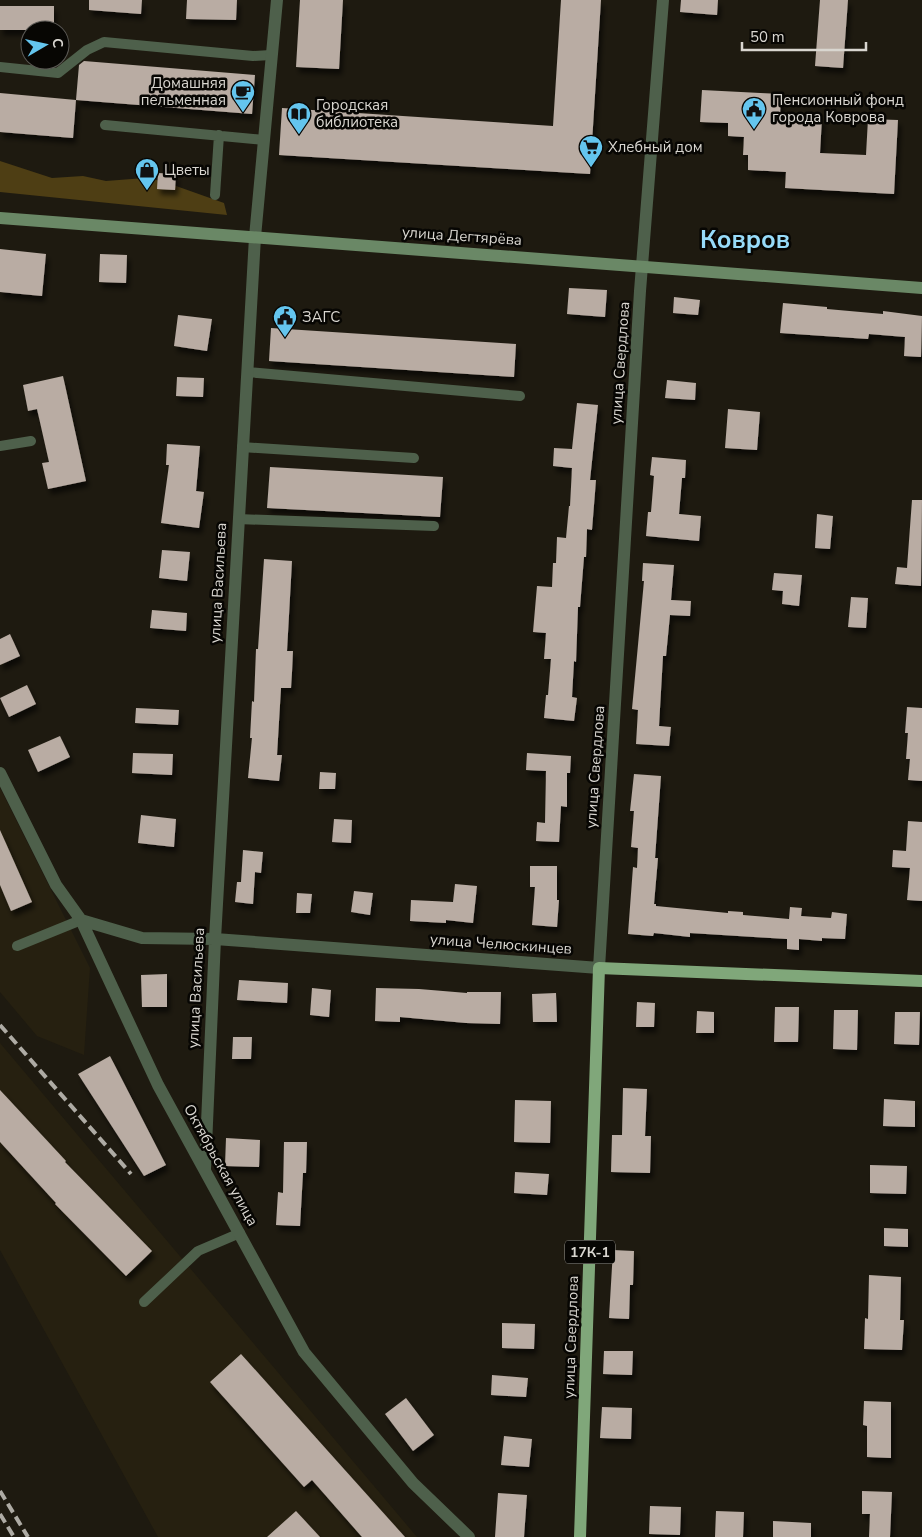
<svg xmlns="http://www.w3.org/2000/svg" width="922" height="1537" font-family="'Nunito Sans',sans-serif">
  <defs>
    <filter id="shadow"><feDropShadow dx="3" dy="5.5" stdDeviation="2.5" flood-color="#0009"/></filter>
  </defs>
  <rect width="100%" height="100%" fill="#1e1a10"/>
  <path fill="#262010" d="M 0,788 L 90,968 L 84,1055 L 37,1036 L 0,992 Z
    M 0,1043 L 417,1537 L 158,1537 L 0,1250 Z"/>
  <path fill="#4e3e14" d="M 0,161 L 52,178 L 83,176 L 106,181 L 145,178 L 162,181 L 224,203 L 227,215 L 0,192 Z"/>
  <path fill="#b9aca3" filter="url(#shadow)" d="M 89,0 L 142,0 L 141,14 L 89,10 Z
    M 187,0 L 237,0 L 236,20 L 186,19 Z
    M 300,0 L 343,0 L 339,69 L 296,67 Z
    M 561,0 L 601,0 L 590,174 L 279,155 L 282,108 L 553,126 Z
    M 681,0 L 718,0 L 717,15 L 680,12 Z
    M 820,0 L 848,0 L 843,68 L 815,66 Z
    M 0,6 L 54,6 L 54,30 L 0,30 Z
    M 84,61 L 255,75 L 252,114 L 76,100 L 79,65 Z
    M 702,90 L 781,94 L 780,116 L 822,118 L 820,153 L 866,155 L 868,119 L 898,120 L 894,194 L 785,188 L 786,172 L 748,170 L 748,155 L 743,155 L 744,137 L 728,136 L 728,123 L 700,122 Z
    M 0,93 L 76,100 L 73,138 L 0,132 Z
    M 158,173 L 176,174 L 175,190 L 157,189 Z
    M 0,249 L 46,254 L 42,296 L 0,292 Z
    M 100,254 L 127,255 L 126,283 L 99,282 Z
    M 569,288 L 607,290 L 605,317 L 567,314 Z
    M 674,297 L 700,300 L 698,315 L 673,313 Z
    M 783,303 L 827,307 L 827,309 L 883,314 L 883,311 L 922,316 L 921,357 L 904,356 L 905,337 L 869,334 L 868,339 L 780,333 Z
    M 178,315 L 212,319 L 207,351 L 174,346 Z
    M 271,328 L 516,344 L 514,377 L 269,361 Z
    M 63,376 L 86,481 L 48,489 L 42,463 L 49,462 L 37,409 L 28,411 L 23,385 Z
    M 177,377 L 204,378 L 203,397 L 176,396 Z
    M 667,380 L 696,383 L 695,400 L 665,398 Z
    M 577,403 L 598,405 L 590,480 L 596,480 L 592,530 L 587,529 L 586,557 L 584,557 L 580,607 L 578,607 L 576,662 L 574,661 L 572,697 L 577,698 L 574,721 L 544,718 L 546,695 L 548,695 L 551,659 L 544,659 L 546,633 L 533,632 L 537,586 L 552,587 L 553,563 L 556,563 L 557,537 L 566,538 L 569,506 L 570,506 L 572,468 L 553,466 L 554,448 L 572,449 Z
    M 728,409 L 760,412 L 757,450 L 725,448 Z
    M 167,444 L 200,446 L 196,491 L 204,492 L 199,528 L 161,523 L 169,465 L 166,465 Z
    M 652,457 L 686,460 L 685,478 L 682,478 L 679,514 L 701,516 L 699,541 L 646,536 L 648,512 L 651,512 L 654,476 L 650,475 Z
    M 270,467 L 443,477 L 440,517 L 267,508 Z
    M 912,500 L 922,500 L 921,586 L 895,584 L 897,567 L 907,568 Z
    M 817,514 L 833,516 L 830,549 L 815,548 Z
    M 162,550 L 190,552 L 187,581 L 159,578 Z
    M 264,559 L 292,561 L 287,651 L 293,651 L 292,672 L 291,688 L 281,688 L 277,755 L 282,755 L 279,781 L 248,778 L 252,738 L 250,738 L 252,701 L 254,702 L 256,649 L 258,649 Z
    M 643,563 L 674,565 L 671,600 L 691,601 L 690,616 L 670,615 L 666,656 L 663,656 L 659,726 L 671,727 L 669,746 L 636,744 L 638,710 L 632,709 L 644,581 L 642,581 Z
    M 774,573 L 802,575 L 799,606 L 782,604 L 783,591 L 772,590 Z
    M 851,597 L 868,598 L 866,628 L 848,627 Z
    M 152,610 L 187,613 L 186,631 L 150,628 Z
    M 10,634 L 20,656 L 0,665 L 0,639 Z
    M 27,685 L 36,704 L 9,717 L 0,698 Z
    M 907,707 L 922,708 L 922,781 L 908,780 L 910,759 L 906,759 L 908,733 L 905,733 Z
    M 136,708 L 179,710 L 178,725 L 135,723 Z
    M 60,736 L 70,757 L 38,772 L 28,750 Z
    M 133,753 L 173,754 L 172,775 L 132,773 Z
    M 527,753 L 571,756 L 570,773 L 567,773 L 567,807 L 561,806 L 559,842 L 536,841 L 537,822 L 545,823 L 546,771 L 526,770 Z
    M 320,772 L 336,773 L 335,789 L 319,789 Z
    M 634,774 L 661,776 L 655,858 L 658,858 L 654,904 L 656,904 L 656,906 L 728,913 L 728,911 L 743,912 L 743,915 L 789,919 L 790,907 L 802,908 L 801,916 L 831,918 L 832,912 L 847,914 L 845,939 L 822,938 L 822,941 L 799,939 L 799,950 L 787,949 L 787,939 L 690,933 L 690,937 L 654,933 L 653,936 L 628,934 L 633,867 L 637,868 L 638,848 L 631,847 L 634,811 L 630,811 Z
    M 141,815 L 176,819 L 174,847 L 138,843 Z
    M 334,819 L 352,820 L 351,843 L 332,842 Z
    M 908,821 L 922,822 L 922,901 L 907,900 L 910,868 L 892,867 L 893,850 L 906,851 Z
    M 0,830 L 32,902 L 11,911 L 0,885 Z
    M 243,850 L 263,852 L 261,873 L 255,872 L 253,904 L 235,902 L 237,882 L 241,882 Z
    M 530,866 L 557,866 L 557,900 L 559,900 L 557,927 L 532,925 L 535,887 L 530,887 Z
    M 455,884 L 477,886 L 473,923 L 446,920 L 446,923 L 410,921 L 411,900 L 453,902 Z
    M 354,891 L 373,893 L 370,915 L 351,912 Z
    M 297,893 L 312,894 L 310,913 L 296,913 Z
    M 167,974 L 167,1007 L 142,1007 L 141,975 Z
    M 239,980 L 288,983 L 287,1003 L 237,1000 Z
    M 312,988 L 331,990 L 329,1017 L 310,1015 Z
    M 376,988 L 419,989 L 467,993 L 467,992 L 501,992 L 500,1024 L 466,1023 L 400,1017 L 400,1022 L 375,1021 Z
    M 556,993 L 557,1022 L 533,1022 L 532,994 Z
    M 637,1002 L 655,1003 L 654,1027 L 636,1027 Z
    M 775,1007 L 799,1007 L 798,1042 L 774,1042 Z
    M 834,1010 L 858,1010 L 857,1050 L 833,1049 Z
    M 697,1011 L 714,1012 L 714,1033 L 696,1033 Z
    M 895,1012 L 920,1012 L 919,1045 L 894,1044 Z
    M 233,1037 L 252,1037 L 251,1059 L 232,1059 Z
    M 110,1056 L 166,1165 L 144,1176 L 78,1074 Z
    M 623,1088 L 647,1089 L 645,1136 L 651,1136 L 650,1173 L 611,1172 L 612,1135 L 622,1135 Z
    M 0,1090 L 66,1161 L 65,1162 L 152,1251 L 126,1276 L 55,1204 L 56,1203 L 0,1142 Z
    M 884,1099 L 915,1101 L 915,1127 L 883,1126 Z
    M 515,1100 L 551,1101 L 550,1143 L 514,1142 Z
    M 226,1138 L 260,1140 L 259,1167 L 225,1166 Z
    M 284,1142 L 307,1142 L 306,1173 L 303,1173 L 300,1226 L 276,1225 L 278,1192 L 283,1193 Z
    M 870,1165 L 907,1166 L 906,1194 L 870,1193 Z
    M 515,1172 L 549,1174 L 547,1195 L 514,1193 Z
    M 884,1228 L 908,1229 L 908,1247 L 884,1246 Z
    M 613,1250 L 634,1251 L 633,1285 L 630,1285 L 629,1319 L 609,1318 Z
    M 869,1275 L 901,1277 L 900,1320 L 904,1320 L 902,1350 L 864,1349 L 865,1318 L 868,1319 Z
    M 502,1323 L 535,1324 L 534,1349 L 502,1348 Z
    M 604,1351 L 633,1351 L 632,1375 L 603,1374 Z
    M 241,1354 L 335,1459 L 405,1537 L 362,1537 L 312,1480 L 304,1487 L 210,1382 Z
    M 492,1375 L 528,1378 L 526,1397 L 491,1395 Z
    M 406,1398 L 434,1435 L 413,1451 L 385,1414 Z
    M 864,1401 L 891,1402 L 891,1458 L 867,1457 L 867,1426 L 863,1425 Z
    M 602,1407 L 632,1408 L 631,1439 L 600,1438 Z
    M 504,1436 L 532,1439 L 529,1467 L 501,1465 Z
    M 862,1491 L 892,1492 L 890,1537 L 869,1537 L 870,1514 L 862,1514 Z
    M 498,1493 L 527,1495 L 524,1537 L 495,1537 Z
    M 650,1506 L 681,1507 L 680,1535 L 649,1534 Z
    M 296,1511 L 320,1537 L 267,1537 Z
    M 716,1511 L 744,1512 L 743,1537 L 715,1537 Z
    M 773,1521 L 811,1523 L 811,1537 L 773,1537 Z"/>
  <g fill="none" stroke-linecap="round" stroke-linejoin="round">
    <path stroke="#4e604b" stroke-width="10" d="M 0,67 L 58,73 L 87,50 L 104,42 L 253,56 L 271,55
      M 105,125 L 264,140
      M 215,195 L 219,135
      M 247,372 L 520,396
      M 0,446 L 31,441
      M 242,447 L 414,458
      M 238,519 L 434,526
      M 17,946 L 81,920
      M 144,1302 L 198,1251 L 240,1233"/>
    <path stroke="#4e604b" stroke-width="12" d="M 0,773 L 56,885 L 81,920 L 158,1085 L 304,1352 L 413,1483 L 469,1537
      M 81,920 L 142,938 L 215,939 L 599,968 L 640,291 L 663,0
      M 205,1169 L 215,939 L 255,237 L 277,0"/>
    <path stroke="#6a8866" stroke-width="12" d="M 0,218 L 922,288"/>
    <path stroke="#80a77a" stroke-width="12" d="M 580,1537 L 599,968 L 922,981"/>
    <path stroke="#aeaba4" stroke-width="4" stroke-dasharray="10 5" stroke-linecap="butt" d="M 0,1025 L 131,1174
      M 0,1491 L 28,1537
      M 0,1514 L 14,1537"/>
  </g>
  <defs>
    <g id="cafe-pin" transform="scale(1.25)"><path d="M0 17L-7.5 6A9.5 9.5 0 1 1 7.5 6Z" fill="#64c5ee" stroke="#070603"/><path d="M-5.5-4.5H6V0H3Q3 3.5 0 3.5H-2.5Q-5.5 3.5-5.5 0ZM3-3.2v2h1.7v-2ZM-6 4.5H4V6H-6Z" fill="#111"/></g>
    <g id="civic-pin" transform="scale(1.25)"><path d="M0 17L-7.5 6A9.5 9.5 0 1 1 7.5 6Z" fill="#64c5ee" stroke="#070603"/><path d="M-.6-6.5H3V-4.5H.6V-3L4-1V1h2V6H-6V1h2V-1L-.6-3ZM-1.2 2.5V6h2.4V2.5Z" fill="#111"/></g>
    <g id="library-pin" transform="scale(1.25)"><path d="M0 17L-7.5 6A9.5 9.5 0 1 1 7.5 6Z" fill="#64c5ee" stroke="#070603"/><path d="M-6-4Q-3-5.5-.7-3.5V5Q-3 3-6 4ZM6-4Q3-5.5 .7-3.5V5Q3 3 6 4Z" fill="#111"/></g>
    <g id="supermarket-pin" transform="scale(1.25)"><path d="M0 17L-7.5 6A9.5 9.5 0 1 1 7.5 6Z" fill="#64c5ee" stroke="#070603"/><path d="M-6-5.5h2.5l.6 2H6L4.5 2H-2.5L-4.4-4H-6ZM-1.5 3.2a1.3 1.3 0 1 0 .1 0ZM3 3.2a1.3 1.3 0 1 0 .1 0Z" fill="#111"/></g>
    <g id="shop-pin" transform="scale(1.25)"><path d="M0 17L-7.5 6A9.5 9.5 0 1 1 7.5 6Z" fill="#64c5ee" stroke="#070603"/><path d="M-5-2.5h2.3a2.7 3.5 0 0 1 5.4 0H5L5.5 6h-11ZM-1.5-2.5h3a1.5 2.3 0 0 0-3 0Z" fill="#111"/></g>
  </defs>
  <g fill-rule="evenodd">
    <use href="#cafe-pin" x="243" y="92"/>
    <use href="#civic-pin" x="754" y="109"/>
    <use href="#library-pin" x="299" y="114"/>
    <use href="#supermarket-pin" x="591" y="147"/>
    <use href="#shop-pin" x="147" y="170"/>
    <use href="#civic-pin" x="285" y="317"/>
  </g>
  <g text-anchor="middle" stroke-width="5" stroke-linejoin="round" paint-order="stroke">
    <rect fill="#070603" stroke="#9a9892" stroke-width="1" x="565" y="1240.5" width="50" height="23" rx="4"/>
    <g font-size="14" font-weight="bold" fill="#d9d6d0">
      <text x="590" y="1257">17К-1</text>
    </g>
    <g font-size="15" fill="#d9d6d0" stroke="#070603" text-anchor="start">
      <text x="226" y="88" text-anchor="end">Домашняя<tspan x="226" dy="17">пельменная</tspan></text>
      <text x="772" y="105">Пенсионный фонд<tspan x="772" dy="17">города Коврова</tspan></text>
      <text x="316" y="110">Городская<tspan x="316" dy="17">библиотека</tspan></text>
      <text x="608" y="152">Хлебный дом</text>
      <text x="164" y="175">Цветы</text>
      <text x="302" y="322">ЗАГС</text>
    </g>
    <g font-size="15" fill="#d9d6d0" stroke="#070603">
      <text transform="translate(462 236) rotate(4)" y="5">улица Дегтярёва</text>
      <text transform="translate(620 363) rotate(-86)" y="5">улица Свердлова</text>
      <text transform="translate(218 583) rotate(-87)" y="5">улица Васильева</text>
      <text transform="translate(595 767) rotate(-86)" y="5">улица Свердлова</text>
      <text transform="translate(501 944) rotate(4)" y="5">улица Челюскинцев</text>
      <text transform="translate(196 988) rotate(-87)" y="5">улица Васильева</text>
      <text transform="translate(221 1165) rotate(61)" y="5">Октябрьская улица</text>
      <text transform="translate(571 1337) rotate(-88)" y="5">улица Свердлова</text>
    </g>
    <g font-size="25" font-weight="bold" fill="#97dbf9" stroke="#070603">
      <text x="745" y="248">Ковров</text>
    </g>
  </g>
  <g transform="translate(45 45) rotate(81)"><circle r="24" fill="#070603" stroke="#5b5955"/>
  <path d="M0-4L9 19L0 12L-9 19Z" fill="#64c5ee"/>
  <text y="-8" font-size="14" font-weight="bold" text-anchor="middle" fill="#d9d6d0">С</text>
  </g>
  <path d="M742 42v8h124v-8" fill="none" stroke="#d9d6d0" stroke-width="2.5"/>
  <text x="750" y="42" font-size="15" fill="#d9d6d0" stroke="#070603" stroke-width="4" paint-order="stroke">50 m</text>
</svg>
